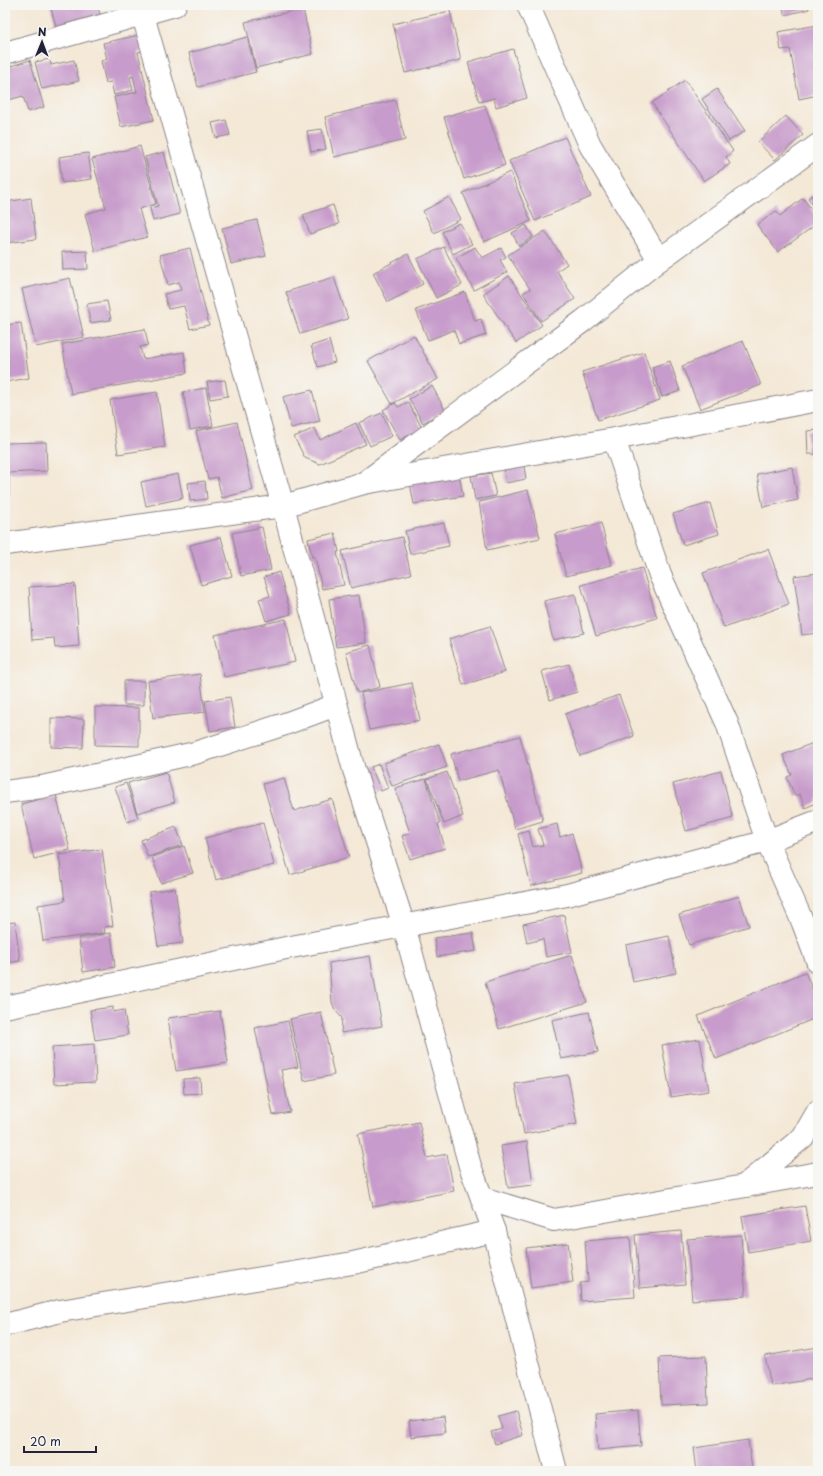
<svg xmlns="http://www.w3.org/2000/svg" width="823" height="1476" font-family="'Playpen Sans',sans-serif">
  <rect width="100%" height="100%" fill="#f6f6f2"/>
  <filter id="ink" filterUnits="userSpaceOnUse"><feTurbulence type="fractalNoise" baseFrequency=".025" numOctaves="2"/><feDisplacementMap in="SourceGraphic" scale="8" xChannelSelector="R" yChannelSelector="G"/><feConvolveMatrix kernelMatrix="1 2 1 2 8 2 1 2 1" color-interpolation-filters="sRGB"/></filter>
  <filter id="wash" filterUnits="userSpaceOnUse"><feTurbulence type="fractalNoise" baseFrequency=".012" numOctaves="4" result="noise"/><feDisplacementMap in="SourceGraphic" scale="16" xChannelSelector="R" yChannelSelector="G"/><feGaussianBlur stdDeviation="0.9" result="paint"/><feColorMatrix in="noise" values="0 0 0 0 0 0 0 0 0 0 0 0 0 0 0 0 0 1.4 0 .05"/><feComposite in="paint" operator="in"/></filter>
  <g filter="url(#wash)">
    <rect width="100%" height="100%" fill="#f4e8d6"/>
    <g id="blocks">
      <path fill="#c79bcb" d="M 50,5 L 97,5 L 100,14 L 56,27 Z
        M 643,5 L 672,5 L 672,6 L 643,9 Z
        M 782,5 L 808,5 L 809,9 L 785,15 Z
        M 303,9 L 313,54 L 256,68 L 245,22 Z
        M 450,11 L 461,60 L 405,73 L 393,24 Z
        M 818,25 L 818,95 L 799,99 L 790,49 L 781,50 L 778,32 Z
        M 139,35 L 143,51 L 138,52 L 154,120 L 121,127 L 114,97 L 137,92 L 133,76 L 130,77 L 133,90 L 114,95 L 111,82 L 106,83 L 101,61 L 107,59 L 103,43 Z
        M 247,37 L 256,72 L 198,87 L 189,53 Z
        M 513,49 L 527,98 L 496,107 L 494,98 L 479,102 L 468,62 Z
        M 50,59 L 51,65 L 74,60 L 79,81 L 42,89 L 35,62 Z
        M 30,60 L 44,107 L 28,112 L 23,96 L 5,101 L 5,68 Z
        M 685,80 L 733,151 L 726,157 L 730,164 L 704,181 L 652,103 Z
        M 717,89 L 745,131 L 729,141 L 702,99 Z
        M 395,100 L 405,140 L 334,157 L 325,117 Z
        M 485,105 L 505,165 L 464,179 L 444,117 Z
        M 786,116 L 803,135 L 775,160 L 758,142 Z
        M 226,120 L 230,135 L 216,138 L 212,123 Z
        M 322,129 L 326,149 L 311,152 L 307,131 Z
        M 565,137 L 591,197 L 535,221 L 509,161 Z
        M 140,146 L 156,204 L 139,209 L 147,237 L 95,251 L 85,214 L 106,208 L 92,159 Z
        M 164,152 L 180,214 L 153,221 L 150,208 L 158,206 L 145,157 Z
        M 88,153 L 92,179 L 62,183 L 59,157 Z
        M 510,172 L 531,221 L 484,242 L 463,193 Z
        M 818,191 L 818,212 L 808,198 Z
        M 449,197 L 461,219 L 434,233 L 423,211 Z
        M 31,198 L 36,239 L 6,243 L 5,202 Z
        M 803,198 L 818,218 L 818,223 L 778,252 L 757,225 L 776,211 L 780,216 Z
        M 333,205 L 339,224 L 310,234 L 303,215 Z
        M 257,220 L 266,256 L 231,264 L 222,228 Z
        M 460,223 L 472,244 L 453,254 L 442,232 Z
        M 526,225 L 533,237 L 519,246 L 512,233 Z
        M 545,231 L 567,264 L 557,271 L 575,299 L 541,321 L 523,293 L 530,289 L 508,255 Z
        M 444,247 L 462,285 L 436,298 L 417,259 Z
        M 475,247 L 482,258 L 501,248 L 506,257 L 500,260 L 507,272 L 474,290 L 456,258 Z
        M 190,248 L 209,325 L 190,329 L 184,306 L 168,309 L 164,294 L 181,290 L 179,282 L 168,285 L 160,255 Z
        M 87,251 L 88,269 L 63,270 L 62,252 Z
        M 408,254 L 423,284 L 388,302 L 373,273 Z
        M 509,276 L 542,325 L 516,343 L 483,294 Z
        M 334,277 L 348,319 L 300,334 L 286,292 Z
        M 70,278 L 84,337 L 36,347 L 22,289 Z
        M 465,292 L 475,321 L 481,319 L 486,335 L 459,344 L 454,330 L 428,340 L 416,310 Z
        M 107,301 L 111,320 L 90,323 L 87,304 Z
        M 21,323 L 29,378 L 5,382 L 5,325 Z
        M 145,329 L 148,345 L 140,347 L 143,359 L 184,352 L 187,373 L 71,394 L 62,344 Z
        M 414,335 L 438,379 L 392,404 L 368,361 Z
        M 329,340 L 335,362 L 318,367 L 311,346 Z
        M 743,341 L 761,385 L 700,409 L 682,366 Z
        M 644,352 L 660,400 L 598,420 L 582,372 Z
        M 670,361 L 680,391 L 662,397 L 652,367 Z
        M 225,380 L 228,396 L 210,399 L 207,382 Z
        M 432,386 L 445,410 L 423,423 L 409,399 Z
        M 206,388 L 213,426 L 190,430 L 183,392 Z
        M 312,390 L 320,421 L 291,428 L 283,397 Z
        M 157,392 L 165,447 L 118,454 L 110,400 Z
        M 408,402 L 422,428 L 400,440 L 383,410 L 395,403 L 398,407 Z
        M 382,413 L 392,436 L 370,446 L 359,423 Z
        M 237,422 L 253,490 L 222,498 L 217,477 L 208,479 L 196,431 Z
        M 356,423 L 366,444 L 320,464 L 305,458 L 294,437 L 315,428 L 320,440 Z
        M 818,430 L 818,454 L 808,454 L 807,431 Z
        M 46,442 L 47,471 L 7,473 L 6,443 Z
        M 524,466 L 526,479 L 506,483 L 504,470 Z
        M 792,467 L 798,500 L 763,507 L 757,474 Z
        M 491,473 L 496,496 L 475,500 L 471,476 Z
        M 178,474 L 183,498 L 146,506 L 141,482 Z
        M 459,474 L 463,496 L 414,504 L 410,483 Z
        M 5,478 L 9,478 L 9,495 L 5,495 Z
        M 205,481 L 207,499 L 190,501 L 188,483 Z
        M 528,490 L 540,538 L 487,550 L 479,502 Z
        M 710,503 L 719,534 L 683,545 L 673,514 Z
        M 444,523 L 449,546 L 410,554 L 405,531 Z
        M 601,523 L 612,565 L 566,576 L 555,534 Z
        M 262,527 L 271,570 L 241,576 L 232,533 Z
        M 335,533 L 339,552 L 337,552 L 344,585 L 322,589 L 315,557 L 312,557 L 308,539 Z
        M 221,537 L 232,576 L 201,585 L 190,545 Z
        M 402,537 L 411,574 L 351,588 L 342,551 Z
        M 768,549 L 789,604 L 724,628 L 703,573 Z
        M 642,568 L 657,618 L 596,636 L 581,585 Z
        M 279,572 L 291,614 L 266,621 L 259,599 L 270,596 L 264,577 Z
        M 818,573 L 818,633 L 802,635 L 794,576 Z
        M 75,584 L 79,646 L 55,648 L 54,638 L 32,640 L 29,587 Z
        M 575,594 L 584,633 L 553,640 L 544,601 Z
        M 359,595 L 366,643 L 336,647 L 329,599 Z
        M 286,619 L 295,662 L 224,677 L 215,635 Z
        M 490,626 L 505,672 L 463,685 L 449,639 Z
        M 370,645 L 380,687 L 357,693 L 346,652 Z
        M 569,664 L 577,692 L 550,700 L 542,671 Z
        M 200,674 L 205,712 L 153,718 L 148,681 Z
        M 124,681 L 144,681 L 144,705 L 124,705 Z
        M 412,683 L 420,720 L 369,730 L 361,693 Z
        M 619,695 L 634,736 L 580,756 L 565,714 Z
        M 230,697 L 235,727 L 210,731 L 205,701 Z
        M 815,701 L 818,701 L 818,724 L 817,724 Z
        M 95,707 L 139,708 L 139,746 L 95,745 Z
        M 51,718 L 84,719 L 83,748 L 51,747 Z
        M 520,736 L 543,821 L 515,829 L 499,770 L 458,781 L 451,754 Z
        M 818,741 L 818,802 L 805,808 L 800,794 L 795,796 L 787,777 L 792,775 L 783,755 Z
        M 439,744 L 447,767 L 392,786 L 384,763 Z
        M 379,764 L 388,788 L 381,791 L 371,767 Z
        M 721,771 L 733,818 L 686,831 L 673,784 Z
        M 166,772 L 175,802 L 137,813 L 128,783 Z
        M 447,772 L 463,816 L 444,824 L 427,779 Z
        M 284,778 L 294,811 L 332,799 L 349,857 L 290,875 L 263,784 Z
        M 426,779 L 440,823 L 438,824 L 445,848 L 410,859 L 402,836 L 410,833 L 395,788 Z
        M 126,783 L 138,818 L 127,822 L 115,787 Z
        M 56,795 L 70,850 L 34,859 L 21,804 Z
        M 263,823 L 274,865 L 216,880 L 205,838 Z
        M 557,824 L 560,837 L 572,833 L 582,873 L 531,886 L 518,834 L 529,831 L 533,847 L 543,845 L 538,829 Z
        M 176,827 L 183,845 L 148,857 L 141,840 Z
        M 184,846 L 193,873 L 161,883 L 152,857 Z
        M 102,849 L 113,926 L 104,927 L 105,933 L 43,941 L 38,905 L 65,901 L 59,855 Z
        M 175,888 L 183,943 L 158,946 L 149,892 Z
        M 739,896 L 749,926 L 689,945 L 679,915 Z
        M 564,915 L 572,952 L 546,957 L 543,939 L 527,943 L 523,924 Z
        M 15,922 L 20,961 L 5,963 L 5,923 Z
        M 111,933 L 115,967 L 83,972 L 79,938 Z
        M 473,933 L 476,951 L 437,957 L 434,938 Z
        M 669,936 L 676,973 L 633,982 L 626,945 Z
        M 572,955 L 587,1002 L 499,1029 L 485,982 Z
        M 370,956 L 382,1026 L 341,1033 L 342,1018 L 335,1010 L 332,1002 L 329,963 Z
        M 805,972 L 818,1002 L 818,1017 L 716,1059 L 698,1016 Z
        M 113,1007 L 113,1012 L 124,1010 L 128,1035 L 95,1040 L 90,1010 Z
        M 220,1011 L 228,1063 L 176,1071 L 168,1018 Z
        M 321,1012 L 334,1075 L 304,1081 L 290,1019 Z
        M 589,1012 L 598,1052 L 561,1059 L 552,1020 Z
        M 288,1021 L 298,1067 L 281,1070 L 290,1112 L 273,1115 L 255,1028 Z
        M 700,1039 L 709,1091 L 671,1097 L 662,1045 Z
        M 94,1044 L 96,1082 L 54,1084 L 52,1047 Z
        M 568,1075 L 577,1124 L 524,1134 L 515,1084 Z
        M 200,1078 L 201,1093 L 184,1094 L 183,1079 Z
        M 419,1122 L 427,1158 L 447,1154 L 454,1191 L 373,1207 L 358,1134 Z
        M 527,1142 L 533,1185 L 508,1188 L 501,1146 Z
        M 805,1206 L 811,1241 L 748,1252 L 742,1216 Z
        M 681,1231 L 685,1284 L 640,1288 L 635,1235 Z
        M 741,1235 L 746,1296 L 692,1300 L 687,1239 Z
        M 630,1237 L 635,1297 L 581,1301 L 580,1283 L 588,1282 L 585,1241 Z
        M 568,1243 L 573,1282 L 531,1288 L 526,1248 Z
        M 818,1347 L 818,1378 L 771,1386 L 765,1356 Z
        M 706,1356 L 708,1403 L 661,1405 L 659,1358 Z
        M 638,1410 L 641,1446 L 598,1450 L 595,1414 Z
        M 516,1411 L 523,1435 L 495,1444 L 491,1432 L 502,1429 L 498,1416 Z
        M 443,1417 L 445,1433 L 411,1437 L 409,1421 Z
        M 748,1440 L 752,1469 L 738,1471 L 697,1471 L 694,1448 Z"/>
    </g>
  </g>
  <g filter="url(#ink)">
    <use href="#blocks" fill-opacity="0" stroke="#8b8588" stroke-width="1"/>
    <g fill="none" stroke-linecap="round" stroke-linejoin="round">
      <g stroke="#8b8588" stroke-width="24">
        <path id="minor" d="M 528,5 L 590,145 L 659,260
          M 5,53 L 175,5
          M 614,439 L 660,575 L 727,723 L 767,841 L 803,923 L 818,963
          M 364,483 L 614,439 L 818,400
          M 5,544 L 283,506
          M 5,792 L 42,787 L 195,753 L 285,724 L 336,705
          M 5,1007 L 286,948 L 567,895 L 767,841 L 818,821
          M 744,1186 L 803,1137 L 818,1111
          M 482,1198 L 554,1220 L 818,1173
          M 5,1325 L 60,1311 L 353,1263 L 494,1231"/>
      </g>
      <g stroke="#8b8588" stroke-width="24">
        <path id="tertiary" d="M 140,5 L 283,506 L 354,770 L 404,926 L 470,1166 L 494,1231 L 556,1471
          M 283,506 L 364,483 L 583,321 L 659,260 L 818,145"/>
      </g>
      <use href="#minor" stroke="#fff" stroke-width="22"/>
      <use href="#tertiary" stroke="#fff" stroke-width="22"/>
    </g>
  </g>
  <rect width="823" height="1476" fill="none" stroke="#f6f6f2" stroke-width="20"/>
  <g transform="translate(42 42) rotate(1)" stroke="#f6f6f2" stroke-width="3" paint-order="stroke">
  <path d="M0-3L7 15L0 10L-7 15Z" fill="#22223b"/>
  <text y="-6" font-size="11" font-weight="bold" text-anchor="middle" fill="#22223b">N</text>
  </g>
  <path d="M24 1446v6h72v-6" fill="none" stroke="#22223b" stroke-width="2"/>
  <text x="30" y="1446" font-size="12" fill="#22223b" stroke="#f6f6f2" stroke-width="3" paint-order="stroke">20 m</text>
</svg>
